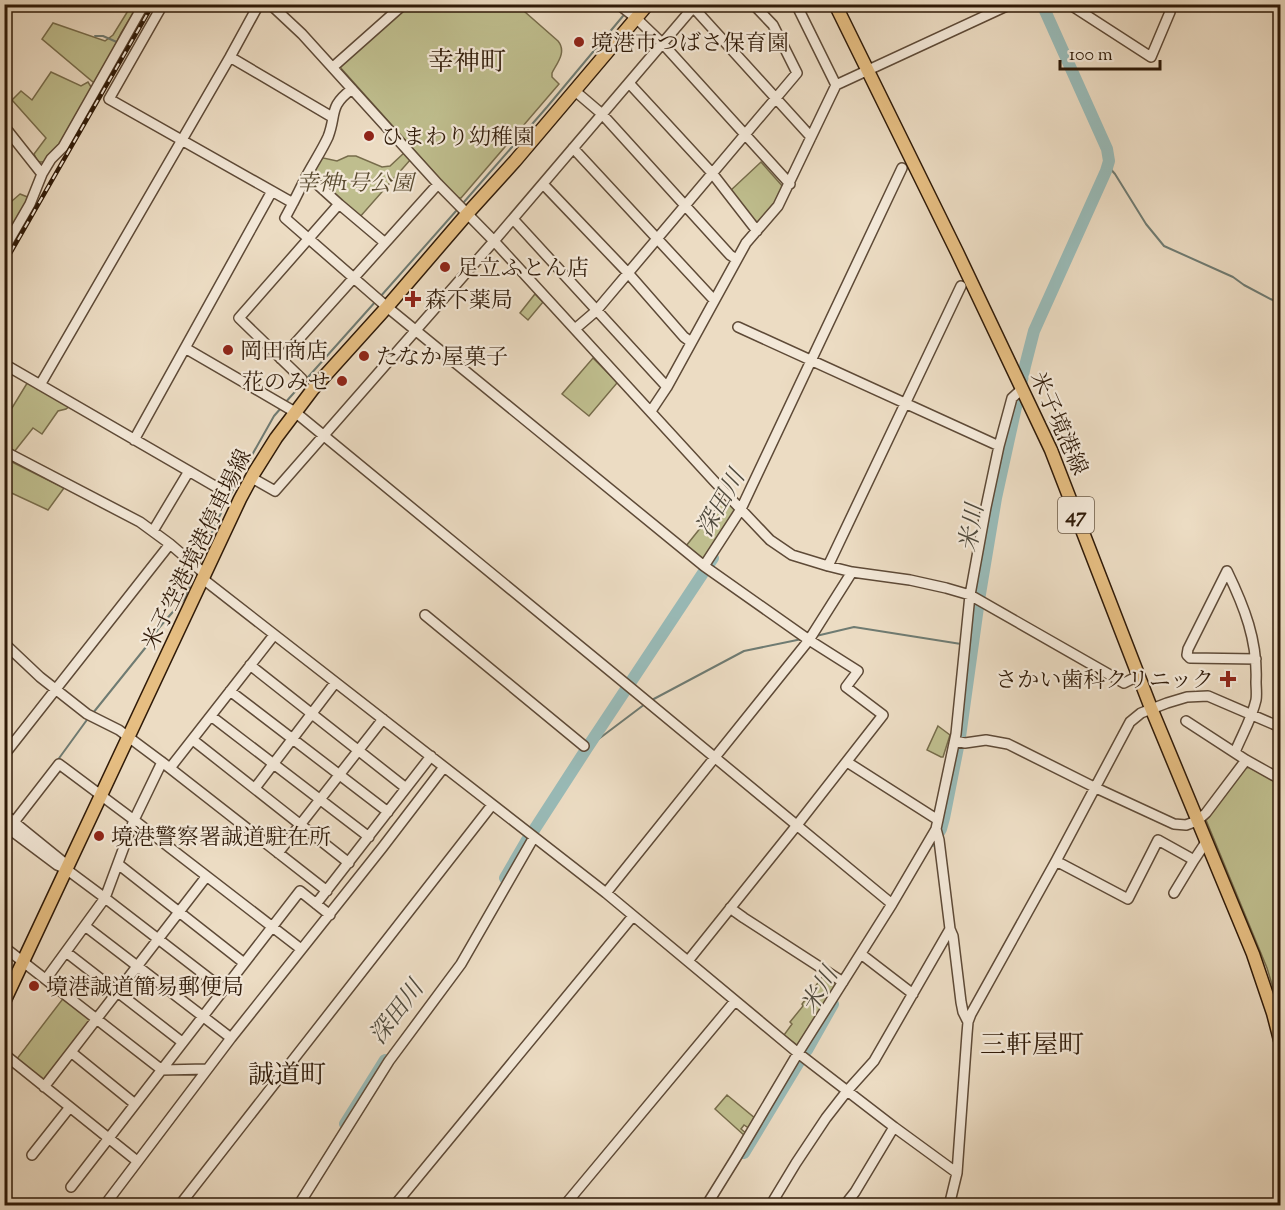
<svg xmlns="http://www.w3.org/2000/svg" width="1285" height="1210" font-family="'Sorts Mill Goudy','Noto Serif JP',serif">
  <rect width="100%" height="100%" fill="#ecdcc3"/>
  <filter id="stains"><feTurbulence type="fractalNoise" baseFrequency=".00333" numOctaves="4"/><feColorMatrix values="0 0 0 0 .2 0 0 0 0 .09 0 0 0 0 .02 0 0 0 .5 -.17"/></filter>
  <radialGradient id="worn" r=".72"><stop offset=".6" stop-color="#630" stop-opacity="0"/><stop offset="1" stop-color="#630" stop-opacity=".3"/></radialGradient>
  <path fill="#bfbe8e" stroke="#776c4b" stroke-width="1.5" d="M 130,5 L 138,5 L 121,33 L 97,83 L 93,82 L 42,39 L 53,23 L 105,41 L 113,35 L 131,6 Z
    M 407,5 L 517,5 L 558,41 C 567,52 557,63 552,73 L 552,77 L 559,84 L 461,198 L 457,198 L 339,66 Z
    M 51,72 L 81,86 L 88,82 L 93,90 L 60,144 L 45,162 L 38,162 L 34,154 L 46,138 L 12,100 L 21,91 L 32,100 Z
    M 405,152 L 411,159 L 359,218 L 311,177 L 319,157 L 337,161 L 348,156 L 356,156 L 382,167 L 390,166 Z
    M 761,162 L 784,188 C 779,199 769,221 755,223 L 730,191 Z
    M 20,194 L 30,198 L 5,244 L 5,207 Z
    M 535,294 L 543,302 L 528,320 L 520,313 Z
    M 593,358 L 616,381 L 617,383 L 589,416 L 562,394 Z
    M 29,380 L 71,405 L 66,409 L 58,411 L 42,434 L 33,428 L 14,452 L 5,447 L 4,421 Z
    M 4,458 L 64,488 L 48,510 L 5,490 Z
    M 725,497 L 738,510 L 703,561 L 686,546 Z
    M 938,726 L 950,735 L 943,757 L 941,757 L 927,750 Z
    M 1252,767 L 1280,783 L 1280,1011 L 1267,968 L 1206,820 L 1245,768 Z
    M 826,972 L 838,981 L 799,1046 L 797,1045 L 784,1035 L 792,1024 L 790,1022 L 803,1006 L 802,1004 Z
    M 65,996 L 94,1019 L 46,1084 L 16,1060 Z
    M 727,1095 L 756,1119 L 750,1129 L 744,1125 L 741,1129 L 747,1134 L 746,1137 L 715,1109 Z"/>
  <g fill="none" stroke-linecap="round" stroke-linejoin="round">
    <path stroke="#6f7b72" stroke-width="2" d="M 630,7 L 633,4
      M 95,36 L 103,36 L 119,43
      M 323,51 L 334,62
      M 1108,166 L 1115,174 L 1146,224 L 1164,246 L 1233,277 L 1244,285 L 1280,304
      M 464,202 L 547,107 L 623,16
      M 380,297 L 456,211
      M 284,404 L 376,301
      M 198,565 L 217,521 L 239,478 L 274,416 L 281,408
      M 816,636 L 854,627 L 961,644
      M 650,701 L 744,651 L 802,639
      M 93,713 L 154,637 L 158,629 L 184,599 L 196,570
      M 588,747 L 645,704
      M 57,761 L 89,717"/>
    <path stroke="#99bbb8" stroke-width="12" d="M 534,830 L 587,748 L 713,558
      M 934,841 L 941,829 L 944,818 L 960,737 L 979,600 L 996,498 L 1025,366 L 1034,331 L 1106,171 L 1109,161 L 1107,149 L 1042,4
      M 505,878 L 527,840
      M 807,1050 L 833,1004
      M 345,1124 L 385,1060
      M 744,1153 L 799,1062"/>
    <g stroke="#5e4a37" stroke-width="12">
      <path id="minor" d="M 163,4 L 109,99 L 293,203 L 285,218 L 387,307 L 704,566 L 809,640 L 858,671 L 846,687 L 883,715 L 797,825 L 688,961
        M 270,4 L 302,34 L 438,184 L 494,241 L 714,481 L 770,540 L 792,555 L 828,566 L 852,572 L 910,580 L 946,588 L 970,595 L 1124,683 L 1138,676
        M 618,4 L 636,18 L 662,43 L 790,184
        M 796,4 L 836,85
        M 1069,4 L 1151,57 L 1170,12 L 1168,4
        M 693,7 L 811,137
        M 230,57 L 332,117
        M 333,67 L 404,4
        M 629,83 L 712,173 L 757,231
        M 575,91 L 602,114 L 730,255 L 736,259
        M 4,126 L 42,174
        M 573,148 L 714,300
        M 543,184 L 628,273 L 684,337 L 691,342
        M 293,203 L 307,175
        M 339,204 L 307,175 C 314,162 322,150 328,137 C 337,114 328,107 352,89
        M 513,219 L 667,387
        M 4,249 L 30,204 L 42,174 L 51,159 L 63,147 L 144,4
        M 738,327 L 999,446
        M 575,329 L 596,311 L 797,73 L 773,25 L 753,4
        M 185,348 L 295,412 L 626,684 L 892,904
        M 281,359 L 438,184
        M 4,364 L 225,492
        M 302,379 L 239,318 L 339,204 L 384,242
        M 40,385 L 230,57 L 259,4
        M 651,411 L 667,387 L 746,243 L 778,206 L 836,85 L 1011,4
        M 134,440 L 272,191
        M 4,451 L 140,522 L 170,544 L 205,574
        M 252,478 L 275,491 L 494,241 L 696,4
        M 153,531 L 189,471
        M 704,566 L 741,509 L 902,168
        M 828,566 L 961,286
        M 203,579 L 606,893 L 798,1053 L 894,1127 L 957,1173
        M 425,615 L 584,746
        M 4,643 L 40,677 L 87,714 L 119,730 L 162,762
        M 250,665 L 406,788
        M 230,691 L 388,812
        M 211,716 L 369,837
        M 1186,721 L 1246,760 L 1280,779
        M 193,740 L 349,863
        M 955,741 L 965,743 L 986,740 L 1008,744 L 1096,788 L 1174,824 L 1186,825 L 1197,821 L 1206,813 L 1246,760
        M 1235,752 C 1242,735 1252,718 1256,700 C 1257,694 1256,687 1256,682 C 1258,641 1244,606 1227,571 L 1188,649 L 1187,655 L 1190,658 L 1256,659
        M 4,755 L 170,544
        M 847,762 L 938,820
        M 170,768 L 274,635
        M 255,788 L 335,683
        M 4,814 L 62,861 L 66,869
        M 9,829 L 57,865 L 66,869 L 105,898 L 223,989
        M 4,835 L 59,764 L 134,820 L 301,949
        M 278,853 L 383,719
        M 1056,861 L 1128,899 L 1158,840 L 1194,860 L 1206,842
        M 118,864 L 244,963
        M 606,893 L 809,640 L 852,572
        M 1174,893 L 1194,860
        M 316,904 L 431,756
        M 730,908 L 744,918 L 843,982
        M 85,926 L 231,1038
        M 4,947 L 162,1070 L 207,1069
        M 66,952 L 182,1042
        M 861,954 L 913,994
        M 46,979 L 105,898 L 134,820 L 162,762 L 327,891
        M 968,1022 L 963,1012 L 961,1002 L 953,936 L 950,929 L 939,840 L 936,829 L 956,734 L 970,595 L 986,507 L 999,446 L 1012,398 L 1022,389
        M 71,1052 L 135,1104
        M 4,1054 L 137,1161
        M 44,1087 L 206,877
        M 32,1155 L 70,1107
        M 71,1187 L 300,891 L 330,915
        M 104,1206 L 231,1038 L 382,848 L 444,767
        M 179,1206 L 492,805
        M 298,1206 L 389,1061 L 461,964 L 534,837
        M 394,1206 L 633,916
        M 564,1206 L 735,1001
        M 706,1206 L 737,1156 L 798,1053 L 892,904 L 936,829
        M 770,1206 L 796,1163 L 826,1118 L 847,1091 L 874,1061 L 950,929
        M 844,1206 L 855,1192 L 894,1127
        M 949,1206 L 957,1173 L 967,1034 L 968,1022 L 971,1014 L 1056,861 L 1130,722 L 1141,713 L 1167,703 L 1187,697 L 1208,696 L 1280,727"/>
    </g>
    <g stroke="#2f1a08" stroke-width="15">
      <path id="major" d="M 835,4 L 957,252 L 1051,450 L 1151,708 L 1253,954 L 1273,1013 L 1280,1040
        M 4,1002 L 240,499 L 254,473 L 276,438 L 313,389 L 387,307 L 467,214 L 515,161 L 648,4"/>
    </g>
    <use href="#minor" stroke="#f3e8d8" stroke-width="9"/>
    <use href="#major" stroke="#e6be82" stroke-width="12"/>
    <g stroke="#2f1a08" stroke-width="4.5">
      <path id="rail" d="M 4,264 L 153,4"/>
    </g>
    <use href="#rail" stroke="#f3e8d8" stroke-width="2" stroke-dasharray="7" stroke-linecap="butt"/>
  </g>
  <g fill="#8f2418" stroke="#f3e8d8" stroke-width="2">
    <circle cx="579" cy="42" r="6"/>
    <circle cx="369" cy="136" r="6"/>
    <circle cx="445" cy="267" r="6"/>
    <path d="M410 290h6v6h6v6h-6v6h-6v-6h-6v-6h6z"/>
    <circle cx="228" cy="350" r="6"/>
    <circle cx="364" cy="356" r="6"/>
    <circle cx="342" cy="381" r="6"/>
    <path d="M1225 670h6v6h6v6h-6v6h-6v-6h-6v-6h6z"/>
    <circle cx="99" cy="836" r="6"/>
    <circle cx="34" cy="986" r="6"/>
  </g>
  <g text-anchor="middle" stroke-width="4.5" stroke-linejoin="round" paint-order="stroke">
    <rect fill="#f3e8d8" stroke="#6a5846" stroke-width="1.5" x="1058" y="497" width="36" height="36" rx="4.5"/>
    <g font-size="21" font-weight="bold" fill="#2f1a08">
      <text x="1076" y="522">47</text>
    </g>
    <g font-size="22" fill="#2f1a08" stroke="#f3e8d8" text-anchor="start">
      <text x="591" y="50">境港市つばさ保育園</text>
      <text x="381" y="144">ひまわり幼稚園</text>
      <text x="457" y="275">足立ふとん店</text>
      <text x="425" y="307">森下薬局</text>
      <text x="240" y="358">岡田商店</text>
      <text x="376" y="364">たなか屋菓子</text>
      <text x="330" y="389" text-anchor="end">花のみせ</text>
      <text x="1214" y="687" text-anchor="end">さかい歯科クリニック</text>
      <text x="111" y="844">境港警察署誠道駐在所</text>
      <text x="46" y="994">境港誠道簡易郵便局</text>
    </g>
    <g font-size="22" font-style="italic" fill="#5a4b30" stroke="#f3e8d8">
      <text x="355" y="190">幸神1号公園</text>
    </g>
    <g font-size="22" fill="#2f1a08" stroke="#f3e8d8">
      <text transform="translate(1060 423) rotate(66)" y="8">米子境港線</text>
      <text transform="translate(196 549) rotate(-64)" y="8">米子空港境港停車場線</text>
    </g>
    <g font-size="24" font-style="italic" fill="#4f4a3d" stroke="#f3e8d8">
      <text transform="translate(720 503) rotate(-60)" y="8">深田川</text>
      <text transform="translate(971 528) rotate(-81)" y="8">米川</text>
      <text transform="translate(819 990) rotate(-59)" y="8">米川</text>
      <text transform="translate(396 1012) rotate(-53)" y="8">深田川</text>
    </g>
    <g font-size="26" fill="#2f1a08" stroke="#f3e8d8">
      <text x="467" y="70">幸神町</text>
      <text x="1032" y="1053">三軒屋町</text>
      <text x="287" y="1083">誠道町</text>
    </g>
  </g>
  <rect width="1285" height="1210" fill="none" stroke="#ecdcc3" stroke-width="24"/>
  <rect x="6" y="6" width="1273" height="1198" fill="none" stroke="#2f1a08" stroke-width="3"/>
  <rect x="12" y="12" width="1261" height="1186" fill="none" stroke="#2f1a08" stroke-width="1.5"/>
  <path d="M1060 60v9h100v-9" fill="none" stroke="#2f1a08" stroke-width="3"/>
  <text x="1069" y="60" font-size="18" fill="#2f1a08" stroke="#f3e8d8" stroke-width="4.5" paint-order="stroke">100 m</text>
  <rect width="100%" height="100%" filter="url(#stains)"/>
  <rect width="100%" height="100%" fill="url(#worn)"/>
</svg>
